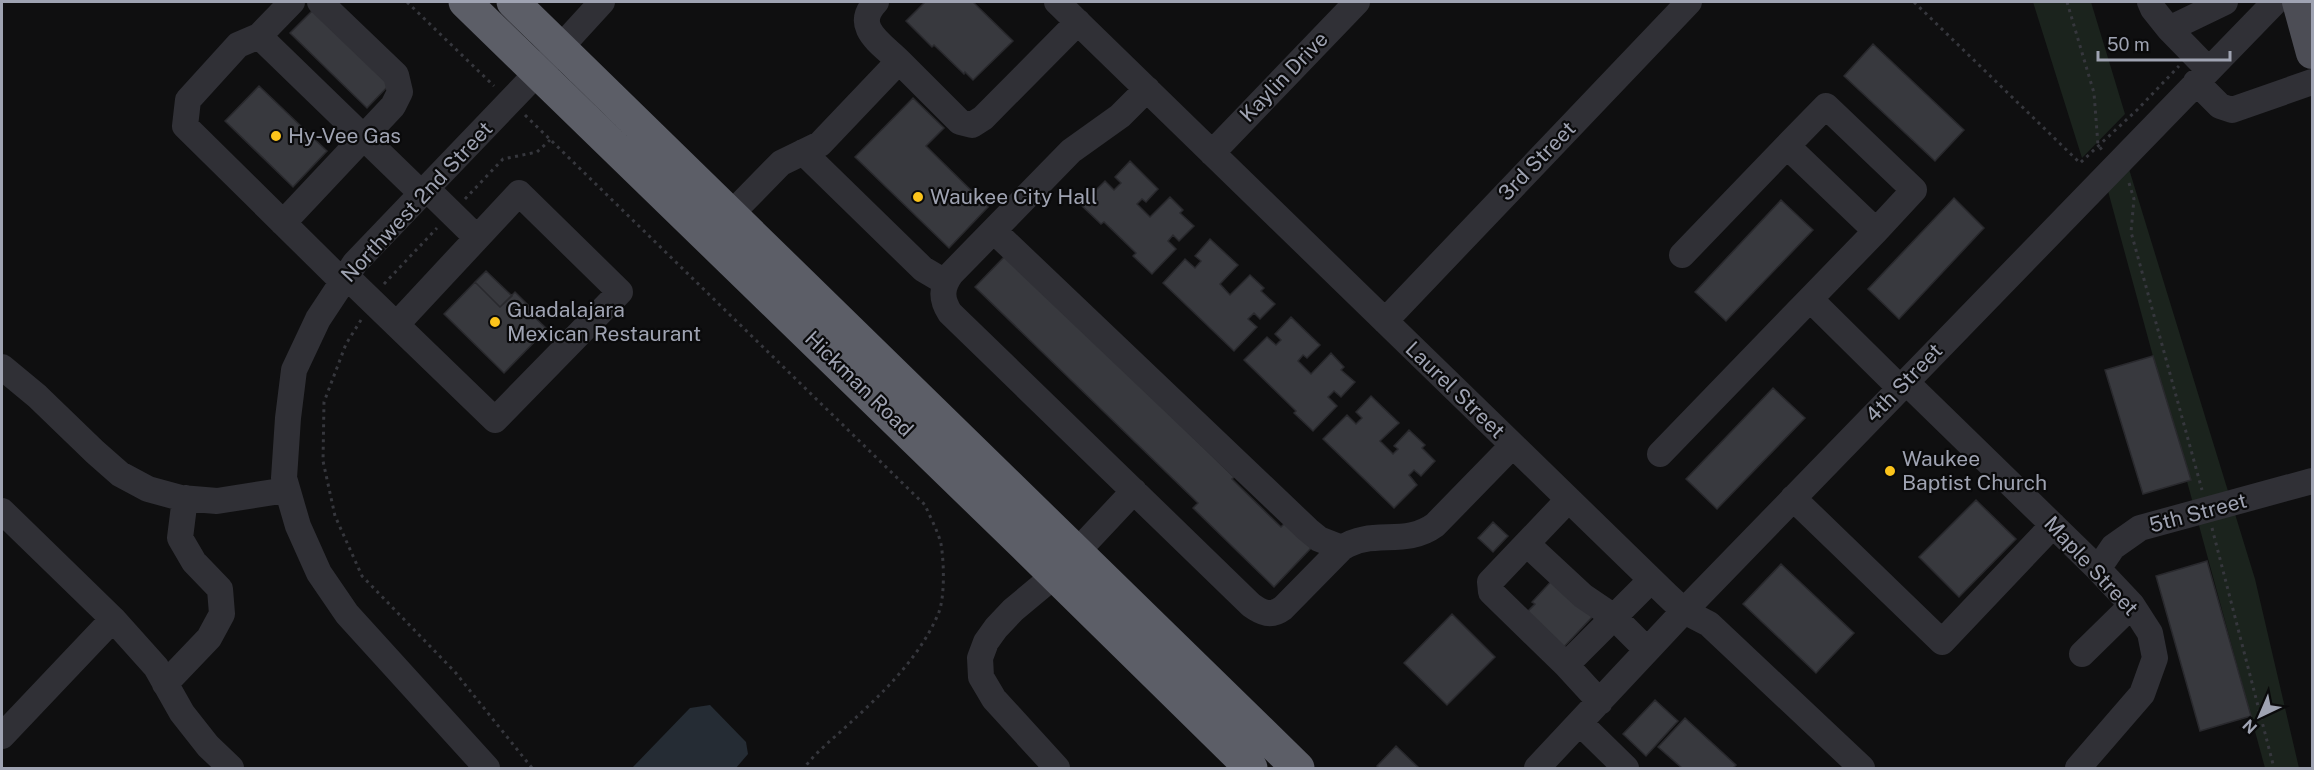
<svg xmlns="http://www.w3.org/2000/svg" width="2314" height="770" font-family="'Public Sans',sans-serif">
  <rect width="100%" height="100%" fill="#0f0f10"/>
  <path fill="#1b231d" d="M 2033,2 L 2091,2 L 2125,114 L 2082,158 Z
    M 2129,169 L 2255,579 L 2299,768 L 2265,768 L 2108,191 Z"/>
  <path fill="#252c34" d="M 710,705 L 746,742 L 748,754 L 736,768 L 632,768 L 690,708 Z"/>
  <path fill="#38393e" stroke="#29292d" stroke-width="1.5" d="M 925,2 L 973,2 L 1013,41 L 973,80 L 965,72 L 964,74 L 934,45 L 932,47 L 906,21 Z
    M 317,6 L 393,81 L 367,108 L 290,33 Z
    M 1873,44 L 1964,130 L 1935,161 L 1844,76 Z
    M 259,86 L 327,151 L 293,187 L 225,121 Z
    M 913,98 L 944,128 L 926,146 L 988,207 L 949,248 L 855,157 Z
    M 1130,161 L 1158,189 L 1146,202 L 1142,199 L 1137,204 L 1150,217 L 1170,197 L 1183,210 L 1180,213 L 1194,226 L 1179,241 L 1173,235 L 1168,241 L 1176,249 L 1152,274 L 1133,256 L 1136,253 L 1104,222 L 1101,224 L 1081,205 L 1105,181 L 1114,190 L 1121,183 L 1115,177 Z
    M 1954,198 L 1984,228 L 1899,319 L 1868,289 Z
    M 1781,200 L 1813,230 L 1726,321 L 1695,292 Z
    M 1210,239 L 1238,265 L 1220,284 L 1230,295 L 1250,275 L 1264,288 L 1261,291 L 1275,304 L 1260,319 L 1254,313 L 1248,319 L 1257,327 L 1234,351 L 1163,283 L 1185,259 L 1195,268 L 1201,261 L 1195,256 Z
    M 1006,255 L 1234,477 L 1232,479 L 1281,527 L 1287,521 L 1313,546 L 1274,587 L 1193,508 L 1198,503 L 975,287 Z
    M 486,271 L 512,296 L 500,307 L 475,282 Z
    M 475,282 L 500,307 L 515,292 L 531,308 L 528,311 L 547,329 L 504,373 L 444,314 Z
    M 1291,317 L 1320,345 L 1307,358 L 1303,355 L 1298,361 L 1311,374 L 1331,353 L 1344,367 L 1341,370 L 1355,382 L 1341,397 L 1334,391 L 1328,397 L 1337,406 L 1313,431 L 1294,413 L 1296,411 L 1244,360 L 1267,337 L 1276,345 L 1281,340 L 1275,334 Z
    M 2153,356 L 2191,480 L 2143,494 L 2105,370 Z
    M 1773,388 L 1805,418 L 1717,509 L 1686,479 Z
    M 1371,396 L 1399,423 L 1380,441 L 1393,454 L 1398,449 L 1394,446 L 1409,430 L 1425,445 L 1422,448 L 1435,461 L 1421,476 L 1414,470 L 1409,475 L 1417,485 L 1394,508 L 1323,439 L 1347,415 L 1356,424 L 1362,418 L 1356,412 Z
    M 1976,500 L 2016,539 L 1959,597 L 1919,557 Z
    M 1493,522 L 1508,536 L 1493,552 L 1478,538 Z
    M 2207,561 L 2251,716 L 2200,731 L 2156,576 Z
    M 1781,564 L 1854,633 L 1816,673 L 1743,604 Z
    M 1556,576 L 1595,614 L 1560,651 L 1526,613 L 1535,604 L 1532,602 Z
    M 1452,614 L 1495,657 L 1447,705 L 1404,663 Z
    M 1655,700 L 1678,721 L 1646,756 L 1623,734 Z
    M 1685,718 L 1736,765 L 1733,768 L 1682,768 L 1658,747 Z
    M 1396,746 L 1419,768 L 1379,768 L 1377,766 Z"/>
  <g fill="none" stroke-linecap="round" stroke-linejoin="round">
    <path stroke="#36373d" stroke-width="3" stroke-dasharray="3 4.5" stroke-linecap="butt" d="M 407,2 L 494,86
      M 1914,2 L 2080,163 L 2138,109 L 2179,66
      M 2067,2 L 2094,93 L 2098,145 L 2102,150
      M 525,115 L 925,505 C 930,517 938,531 941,544 C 944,562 945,595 939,612 C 921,656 884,692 850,723 C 834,738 817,751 804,768
      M 2129,183 L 2134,199 L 2131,232 L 2202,490
      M 465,199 L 503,159 L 537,152 L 550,140
      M 384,284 L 437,228
      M 361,320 L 346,344 L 324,402 L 323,461 L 335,516 L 362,576 L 455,672 L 532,768
      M 2212,528 L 2274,768"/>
    <path stroke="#303036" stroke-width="26" d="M 292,2 L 259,36 L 238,45 L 188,100 L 185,126 L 343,282
      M 1057,2 L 1667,595 L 1684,611 L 1709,624 L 1862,768
      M 2150,2 L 2153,9 L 2169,29
      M 259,36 L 422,194
      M 899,61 L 960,122 L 972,125 L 983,118 L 1078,22
      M 2208,69 L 2169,29 L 2225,2
      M 2196,82 L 2220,106 L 2232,110 L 2312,82
      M 1147,89 L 1120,116 L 1071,151 L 951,274 C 941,288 941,299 950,313 L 1251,605 C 1262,613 1271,617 1283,608 L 1342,548 C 1372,528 1405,547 1435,525 L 1512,446
      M 1787,146 L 1826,106 L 1914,190 L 1876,231
      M 803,152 L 923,269 L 945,282
      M 1212,153 L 1357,2
      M 426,188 L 477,238
      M 731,214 L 781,163 L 820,144 L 899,61 C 881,43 852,27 876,2
      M 283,223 L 393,106 L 400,92 L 396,75 L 320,2
      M 994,231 L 1308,530 L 1319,539 L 1342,548
      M 1682,255 L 1787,146 L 1876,231 L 1810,299 L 1900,388
      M 346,276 L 495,420 L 620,292 L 519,193 L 397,324
      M 1385,321 L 1689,2
      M 2,367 L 37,396 L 95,452 L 120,474 L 148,489 L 181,498 L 217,501 L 287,490
      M 1906,382 L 2098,569 L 2132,605 L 2150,633 L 2155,658 L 2142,694 L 2078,768
      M 1660,454 L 1810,299
      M 1793,498 L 1942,642 L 2053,525
      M 1568,500 L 1490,582 L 1491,592 L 1566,665 L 1651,580
      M 2,511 L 113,619 L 156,667 L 182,713 L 208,746 L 231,768
      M 1527,544 L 1583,596 L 1614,617 L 1647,650
      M 2098,569 L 2113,547 L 2140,528 L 2312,481
      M 2082,654 L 2132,605
      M 1566,665 L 1600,702
      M 165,684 L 209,638 L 222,614 L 220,589 L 194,562 L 180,538 L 185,498
      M 1580,723 L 1626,768
      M 2,736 L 113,619
      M 487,768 L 347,614 L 319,573 L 298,526 L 284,478 L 288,418 L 294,370 L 318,319 L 355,263 L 538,72 L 602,2
      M 1057,768 L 994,699 L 981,677 L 980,658 L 986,642 L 996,628 L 1013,610 L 1055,575 L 1134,491
      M 1537,768 L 1684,611 L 2275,2"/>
    <path stroke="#4c4d55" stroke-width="32" d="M 2298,2 L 2312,53"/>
    <path stroke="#5c5e67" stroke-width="33" d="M 465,2 L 1025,546 L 1251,768
      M 513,2 L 1298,768"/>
  </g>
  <g fill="#fcc41b" stroke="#0a0a0b" stroke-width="2">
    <circle cx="276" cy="136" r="6"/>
    <circle cx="918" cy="197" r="6"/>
    <circle cx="495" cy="322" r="6"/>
    <circle cx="1890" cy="471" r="6"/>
  </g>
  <g text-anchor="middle" stroke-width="4.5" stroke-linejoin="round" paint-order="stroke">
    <g font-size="21" fill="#9fa3b2" stroke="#0a0a0b">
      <text transform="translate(1284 77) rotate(-46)" y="7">Kaylin Drive</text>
      <text transform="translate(1537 161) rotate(-46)" y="7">3rd Street</text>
      <text transform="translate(417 202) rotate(-47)" y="7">Northwest 2nd Street</text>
      <text transform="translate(1904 383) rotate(-46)" y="7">4th Street</text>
      <text transform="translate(859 384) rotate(44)" y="7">Hickman Road</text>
      <text transform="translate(1455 390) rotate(44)" y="7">Laurel Street</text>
      <text transform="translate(2198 513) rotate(-15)" y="7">5th Street</text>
      <text transform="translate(2091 566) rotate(47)" y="7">Maple Street</text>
    </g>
    <g font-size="21" fill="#9fa3b2" stroke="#0a0a0b" text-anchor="start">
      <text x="288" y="143">Hy-Vee Gas</text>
      <text x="930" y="204">Waukee City Hall</text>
      <text x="507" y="317">Guadalajara<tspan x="507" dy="24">Mexican Restaurant</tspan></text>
      <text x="1902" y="466">Waukee<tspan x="1902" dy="24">Baptist Church</tspan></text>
    </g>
  </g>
  <rect width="2314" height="770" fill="none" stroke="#9fa3b2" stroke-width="6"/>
  <g transform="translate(2260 716) rotate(224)" stroke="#0a0a0b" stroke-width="4.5" paint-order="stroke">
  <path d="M0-4.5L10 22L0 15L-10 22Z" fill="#9fa3b2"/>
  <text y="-9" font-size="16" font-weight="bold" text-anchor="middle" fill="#9fa3b2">N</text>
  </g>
  <path d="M2098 51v9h132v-9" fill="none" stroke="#9fa3b2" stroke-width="3"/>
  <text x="2107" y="51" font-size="18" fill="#9fa3b2" stroke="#0a0a0b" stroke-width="4.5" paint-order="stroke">50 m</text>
</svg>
